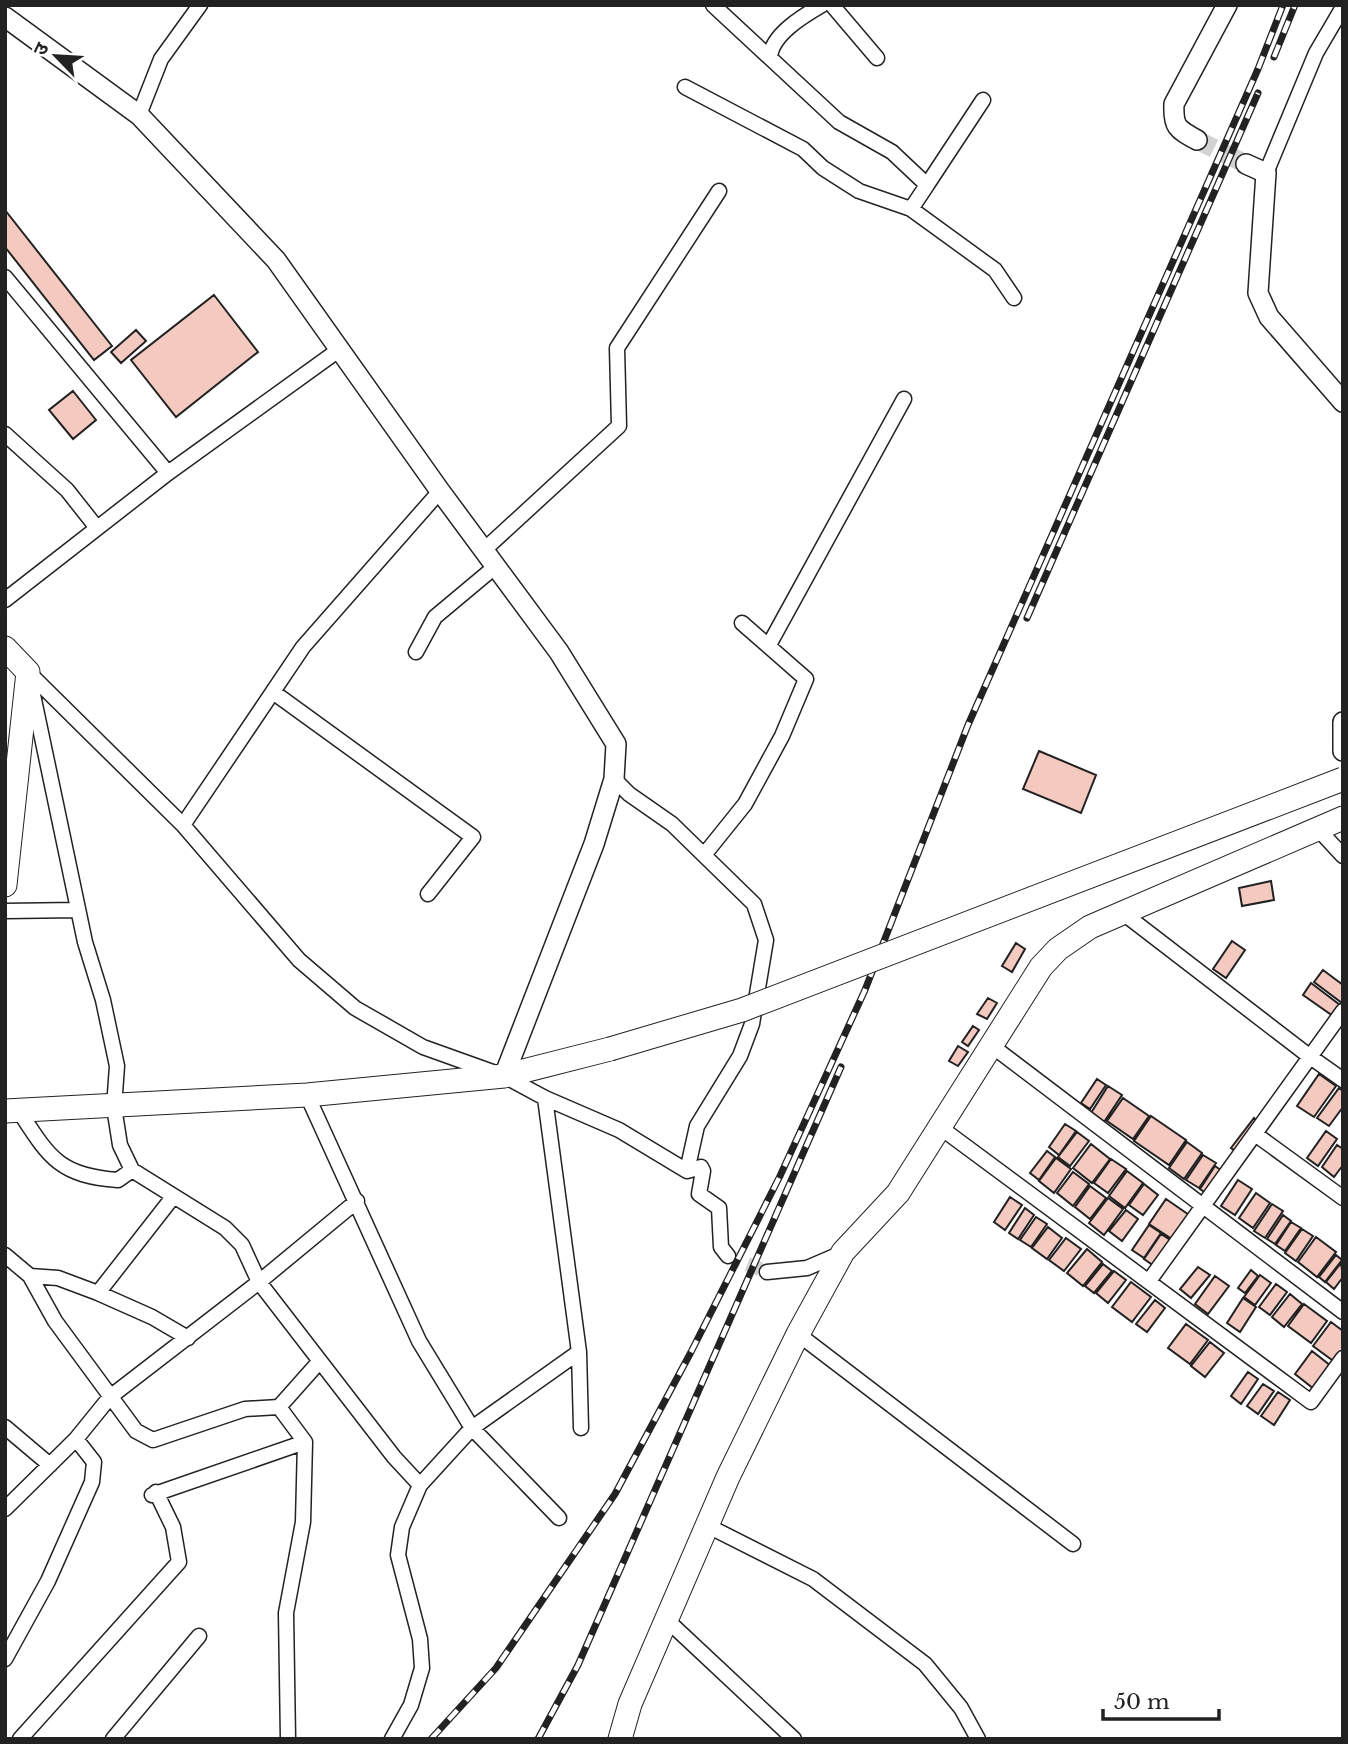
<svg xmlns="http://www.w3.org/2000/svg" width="1348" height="1744" font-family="'Libre Baskerville','Noto Sans Devanagari',serif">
  <rect width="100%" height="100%" fill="#fff"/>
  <path fill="#f3c9c0" stroke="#222" stroke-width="2" d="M 5,210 L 112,346 L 94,360 L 5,247 Z
    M 214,295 L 258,352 L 176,417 L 131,360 Z
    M 136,330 L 146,341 L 121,363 L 111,352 Z
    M 73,391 L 96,420 L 73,439 L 49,410 Z
    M 1039,751 L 1096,775 L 1081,813 L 1023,789 Z
    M 1271,881 L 1274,900 L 1242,906 L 1239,888 Z
    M 1232,941 L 1245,950 L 1226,978 L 1213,969 Z
    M 1016,943 L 1025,949 L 1012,972 L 1002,966 Z
    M 1323,970 L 1343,985 L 1342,1003 L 1314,982 Z
    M 1311,983 L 1340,1005 L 1333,1016 L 1303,995 Z
    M 988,998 L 997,1003 L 987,1019 L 977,1014 Z
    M 973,1026 L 979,1030 L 968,1046 L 962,1042 Z
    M 958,1046 L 968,1052 L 958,1066 L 949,1061 Z
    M 1319,1074 L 1336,1086 L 1314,1117 L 1297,1106 Z
    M 1097,1079 L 1106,1085 L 1090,1109 L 1081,1103 Z
    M 1108,1086 L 1122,1095 L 1104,1122 L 1091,1113 Z
    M 1339,1088 L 1343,1091 L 1343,1107 L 1329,1126 L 1317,1118 Z
    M 1123,1098 L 1149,1116 L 1133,1139 L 1107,1121 Z
    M 1151,1116 L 1186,1140 L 1169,1165 L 1134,1141 Z
    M 1254,1118 L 1261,1124 L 1239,1154 L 1231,1148 Z
    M 1065,1124 L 1076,1131 L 1059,1155 L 1049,1147 Z
    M 1326,1131 L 1337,1139 L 1318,1166 L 1307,1158 Z
    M 1077,1132 L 1089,1141 L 1070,1166 L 1058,1157 Z
    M 1187,1142 L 1202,1153 L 1184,1179 L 1169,1168 Z
    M 1091,1144 L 1110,1159 L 1092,1183 L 1073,1168 Z
    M 1337,1145 L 1343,1149 L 1343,1165 L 1334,1177 L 1322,1167 Z
    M 1047,1151 L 1055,1157 L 1039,1180 L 1030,1173 Z
    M 1203,1155 L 1216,1163 L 1199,1188 L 1186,1180 Z
    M 1056,1158 L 1071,1169 L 1054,1193 L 1039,1181 Z
    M 1111,1159 L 1126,1169 L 1108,1193 L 1094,1183 Z
    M 1215,1166 L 1225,1173 L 1210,1196 L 1200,1189 Z
    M 1127,1171 L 1143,1183 L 1125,1208 L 1109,1196 Z
    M 1073,1172 L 1089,1184 L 1073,1206 L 1057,1193 Z
    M 1238,1180 L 1252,1189 L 1235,1215 L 1221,1206 Z
    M 1144,1184 L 1158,1195 L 1143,1215 L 1129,1205 Z
    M 1090,1186 L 1106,1198 L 1090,1219 L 1075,1207 Z
    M 1256,1193 L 1270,1203 L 1253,1228 L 1239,1218 Z
    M 1010,1197 L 1022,1205 L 1005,1230 L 994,1222 Z
    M 1108,1198 L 1123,1209 L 1104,1235 L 1089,1223 Z
    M 1166,1199 L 1192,1217 L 1175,1241 L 1149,1224 Z
    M 1272,1204 L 1283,1211 L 1265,1238 L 1254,1231 Z
    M 1025,1208 L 1034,1215 L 1018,1239 L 1009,1233 Z
    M 1126,1210 L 1138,1219 L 1122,1241 L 1109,1231 Z
    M 1283,1215 L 1291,1221 L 1275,1244 L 1267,1239 Z
    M 1036,1217 L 1047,1224 L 1031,1247 L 1020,1240 Z
    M 1291,1222 L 1301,1228 L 1285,1251 L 1276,1245 Z
    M 1149,1225 L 1161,1233 L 1144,1258 L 1132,1250 Z
    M 1048,1227 L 1062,1238 L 1047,1259 L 1032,1248 Z
    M 1302,1229 L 1313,1236 L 1296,1261 L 1285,1253 Z
    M 1161,1234 L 1175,1243 L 1157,1268 L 1144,1259 Z
    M 1316,1237 L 1336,1252 L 1317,1277 L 1298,1262 Z
    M 1066,1238 L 1081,1249 L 1064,1271 L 1049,1260 Z
    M 1087,1249 L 1102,1262 L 1083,1286 L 1067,1273 Z
    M 1336,1255 L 1342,1260 L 1325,1282 L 1319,1277 Z
    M 1341,1263 L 1343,1277 L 1334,1289 L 1326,1282 Z
    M 1103,1264 L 1112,1271 L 1094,1293 L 1085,1286 Z
    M 1198,1267 L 1210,1275 L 1191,1298 L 1180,1289 Z
    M 1251,1270 L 1258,1276 L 1245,1293 L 1238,1288 Z
    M 1114,1271 L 1126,1280 L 1108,1303 L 1096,1293 Z
    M 1260,1275 L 1271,1283 L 1255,1305 L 1244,1297 Z
    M 1215,1276 L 1229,1286 L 1208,1314 L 1195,1304 Z
    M 1131,1282 L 1151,1297 L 1132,1322 L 1112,1307 Z
    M 1276,1284 L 1287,1292 L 1270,1315 L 1259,1307 Z
    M 1290,1294 L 1302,1304 L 1284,1327 L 1272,1317 Z
    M 1243,1298 L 1256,1307 L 1240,1332 L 1227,1323 Z
    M 1155,1300 L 1165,1308 L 1147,1332 L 1136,1324 Z
    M 1304,1304 L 1327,1321 L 1311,1343 L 1288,1326 Z
    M 1331,1322 L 1343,1331 L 1343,1355 L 1336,1363 L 1313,1346 Z
    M 1186,1324 L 1208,1340 L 1190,1364 L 1168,1348 Z
    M 1210,1342 L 1224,1353 L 1205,1377 L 1191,1366 Z
    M 1312,1351 L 1331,1366 L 1314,1389 L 1295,1374 Z
    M 1248,1372 L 1258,1379 L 1241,1404 L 1231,1396 Z
    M 1263,1384 L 1274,1391 L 1258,1414 L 1247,1406 Z
    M 1278,1392 L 1290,1400 L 1274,1425 L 1261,1416 Z"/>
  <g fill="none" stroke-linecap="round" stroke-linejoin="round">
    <path stroke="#d3d3d3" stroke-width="14" stroke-dasharray="14 7" stroke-linecap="butt" d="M 728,1256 L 767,1272"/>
    <path stroke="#d3d3d3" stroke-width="19" stroke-dasharray="19 10" stroke-linecap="butt" d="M 1197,140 L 1246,164"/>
    <g stroke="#222" stroke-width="17">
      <path id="street" d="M 713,5 L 839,122 L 892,152 L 927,185 L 983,100
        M 832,5 L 877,58
        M 770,58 C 771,35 803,16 822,5
        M 685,87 L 803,149 L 823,168 L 859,191 L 911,209 L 995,270 L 1014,298
        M 139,115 L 161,59 L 200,5
        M 1266,173 L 1316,53 L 1343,7
        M 911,209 L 927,185
        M 5,277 L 168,473
        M 5,434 L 67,490 L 97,528
        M 484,550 L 619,426 L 617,348 L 719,191
        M 5,600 L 168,473 L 340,349
        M 769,645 L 904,399
        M 416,652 L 435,617 L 496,566
        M 28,672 L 183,825 L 299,960 L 355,1008 L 423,1047 L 504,1076 L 545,1098 L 619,1130 L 687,1171 L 701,1167 L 703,1171 L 699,1194 L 719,1208 L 721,1247 L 728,1256
        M 32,690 L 85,942 L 103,1000 L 117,1066 L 114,1107 L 120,1145 L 132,1170 L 225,1228 L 242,1245 L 259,1282 L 394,1457 L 420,1485
        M 273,692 L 473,837 L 428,894
        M 614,779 L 629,794 L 672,824 L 754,904 L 766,940 L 752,1024 L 740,1056 L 697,1126 L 687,1171
        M 183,825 L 303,647 L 440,491
        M 1318,829 L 1343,856
        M 704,855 L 745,804 L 782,736 L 806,679 L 742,623
        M 5,911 L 78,910
        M 1123,913 L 1309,1056 L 1343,1080
        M 992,1046 L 1343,1312
        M 307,1095 L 419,1341 L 472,1428 L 559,1518
        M 19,1111 C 49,1157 59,1176 118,1180 L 132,1170
        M 941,1128 L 1311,1402 L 1343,1358
        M 1255,1134 L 1343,1198
        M 5,1255 L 30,1276 L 55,1321 L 136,1431 L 153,1440 L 245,1409 L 279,1407
        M 767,1272 L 807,1268 L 842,1253
        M 30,1276 L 58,1278 L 98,1293 L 152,1317 L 188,1338
        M 1149,1281 L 1343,1011
        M 98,1293 L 173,1197
        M 798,1334 L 1073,1544
        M 579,1352 L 581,1428
        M 5,1427 L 50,1465
        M 152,1495 L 305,1442
        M 5,1509 L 76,1439 L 110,1397 L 259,1282 L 357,1201
        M 708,1526 L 813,1579 L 925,1664 L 961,1708 L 978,1739
        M 668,1621 L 794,1739
        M 5,1659 L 48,1581 L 92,1482 L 94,1462 L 76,1439
        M 20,1739 L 179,1562 L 173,1527 L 156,1492
        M 113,1739 L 199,1636
        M 288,1739 L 286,1613 L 303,1522 L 305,1442 L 279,1407 L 319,1362
        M 392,1739 L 411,1705 L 422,1668 L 420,1639 L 398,1555 L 402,1527 L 420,1485 L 472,1428 L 579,1352 L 545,1098"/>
    </g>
    <g stroke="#222" stroke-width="22">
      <path id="secondary" d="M 5,17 L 139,115 L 276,260 L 440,491 L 559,652 L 616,744 L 614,779 L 594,844 L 504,1076
        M 1197,140 C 1177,129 1173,127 1174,104 L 1227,5
        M 1246,164 L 1266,173 L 1258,293 L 1269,317 L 1343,402
        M 1343,722 L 1343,751"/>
    </g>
    <g stroke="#222" stroke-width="25">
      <path id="primary" d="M 5,648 L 28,672 L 5,885
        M 5,1111 L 307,1095 L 504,1076 L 610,1049
        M 620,1739 L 630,1704 L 728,1477 L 798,1334 L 821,1292 L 843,1252 L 898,1193 L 1041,967 L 1058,949 L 1090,927 L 1343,818"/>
    </g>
    <use href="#street" stroke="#fff" stroke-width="14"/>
    <use href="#secondary" stroke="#fff" stroke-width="19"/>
    <use href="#primary" stroke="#fff" stroke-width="23"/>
    <g stroke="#222" stroke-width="7">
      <path id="rail" d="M 1274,57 L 1295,5
        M 1027,618 L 1258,93
        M 431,1739 L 496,1668 L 615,1494 L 691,1352 L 780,1176 L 865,990 L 968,725 L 1258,69 L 1283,5
        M 538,1739 L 578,1665 L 841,1067"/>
    </g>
    <use href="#rail" stroke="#fff" stroke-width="4.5" stroke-dasharray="13" stroke-linecap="butt"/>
    <g stroke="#222" stroke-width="25" stroke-linecap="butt">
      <path id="primary-bridge" d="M 610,1049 L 742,1010 L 1343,779"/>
    </g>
    <use href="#primary-bridge" stroke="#fff" stroke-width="23"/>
  </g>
  <rect width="1348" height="1744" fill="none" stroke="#222222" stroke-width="14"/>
  <g transform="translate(56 56) rotate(295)" stroke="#ffffff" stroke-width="5" paint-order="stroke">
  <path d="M0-5L12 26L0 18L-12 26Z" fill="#222222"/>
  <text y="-10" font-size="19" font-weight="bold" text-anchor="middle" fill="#222222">उ</text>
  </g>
  <path d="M1103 1709v10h116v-10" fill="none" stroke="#222222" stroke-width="3.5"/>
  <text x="1114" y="1709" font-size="21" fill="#222222" stroke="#ffffff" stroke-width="5" paint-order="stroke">50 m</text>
</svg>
